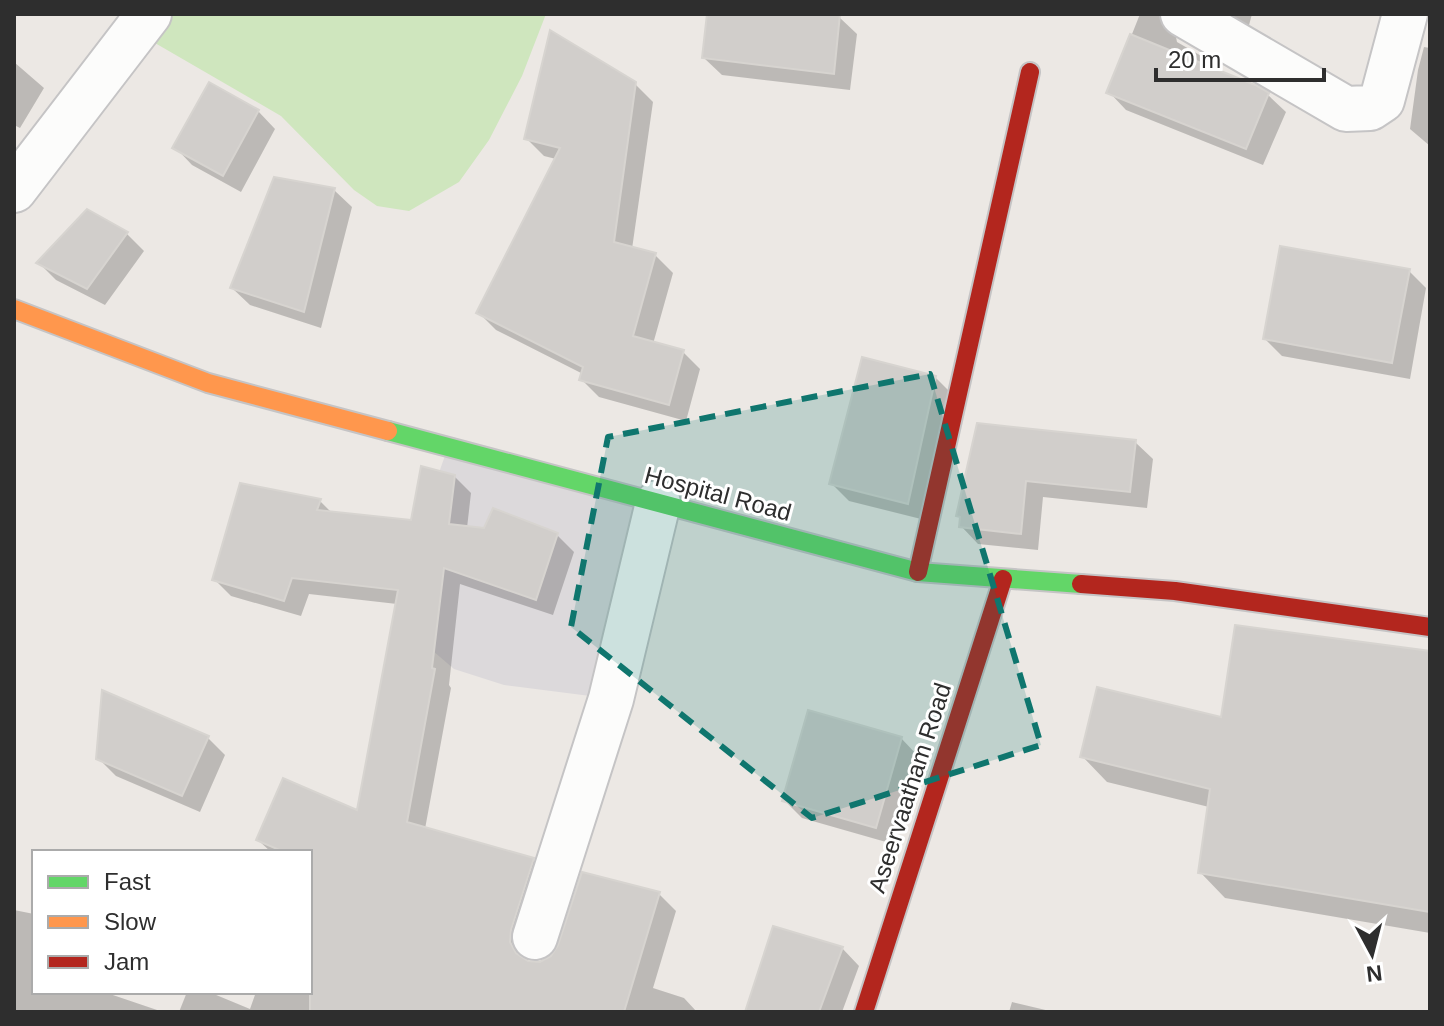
<svg xmlns="http://www.w3.org/2000/svg" width="1444" height="1026" font-family="Arial,sans-serif">
  <rect width="100%" height="100%" fill="#ece8e4"/>
  <path fill="#dcd9db" d="M 448,447 L 658,503 L 606,698 L 504,685 L 454,669 L 419,639 L 414,544 Z"/>
  <path fill="#cfe6be" d="M 149,14 L 546,14 L 522,76 L 489,140 L 459,182 L 409,211 L 377,206 L 354,190 L 281,116 L 136,32 Z"/>
  <path fill="#0003" d="M 709,14 L 812,14 L 839,17 L 857,34 L 850,90 L 722,75 L 704,58 Z
    M 1140,14 L 1183,14 L 1175,32 L 1177,42 L 1217,65 L 1229,77 L 1268,95 L 1286,112 L 1263,165 L 1126,110 L 1109,92 Z
    M 1223,14 L 1252,14 L 1248,29 Z
    M 1424,47 L 1430,48 L 1430,146 L 1410,129 L 1418,70 Z
    M 14,62 L 44,88 L 20,128 L 14,125 Z
    M 635,84 L 653,102 L 632,249 L 655,255 L 673,273 L 653,344 L 683,352 L 700,369 L 686,421 L 599,397 L 582,380 L 583,374 L 496,330 L 478,312 L 556,159 L 544,156 L 526,138 Z
    M 258,111 L 275,129 L 241,192 L 192,165 L 175,147 Z
    M 334,190 L 352,207 L 321,328 L 250,305 L 232,288 Z
    M 127,234 L 144,251 L 105,305 L 56,280 L 39,263 Z
    M 1409,271 L 1426,288 L 1410,379 L 1282,356 L 1265,339 Z
    M 935,377 L 953,395 L 925,520 L 849,501 L 832,484 Z
    M 979,425 L 1135,442 L 1153,459 L 1147,508 L 1043,497 L 1038,550 L 978,544 L 961,526 L 962,519 L 958,515 Z
    M 454,476 L 471,493 L 467,528 L 557,535 L 574,552 L 553,615 L 460,584 L 449,685 L 451,688 L 425,829 L 533,860 L 550,877 L 527,948 L 528,963 L 540,964 L 659,894 L 676,911 L 653,988 L 684,998 L 697,1012 L 179,1012 L 187,992 L 209,992 L 250,1009 L 256,992 L 310,992 L 310,852 L 271,852 L 258,840 L 358,813 L 397,604 L 309,594 L 301,616 L 231,596 L 214,579 L 320,501 L 333,514 L 412,522 Z
    M 1430,653 L 1430,933 L 1225,898 L 1200,872 L 1209,807 L 1107,782 L 1082,756 L 1222,720 Z
    M 208,738 L 225,755 L 200,812 L 116,776 L 98,758 Z
    M 901,738 L 918,756 L 893,844 L 802,818 L 784,800 Z
    M 14,910 L 34,914 L 34,992 L 104,992 L 163,1012 L 14,1012 Z
    M 842,948 L 859,966 L 842,1012 L 748,1012 Z
    M 1012,1002 L 1054,1012 L 1009,1012 Z"/>
  <path fill="#d1cecb" stroke="#d7d4d0" stroke-width="2" d="M 707,14 L 840,14 L 834,74 L 702,58 Z
    M 550,30 L 636,82 L 614,242 L 656,253 L 633,336 L 684,350 L 669,405 L 579,380 L 583,367 L 476,313 L 560,148 L 524,139 Z
    M 1130,34 L 1255,85 L 1269,93 L 1246,149 L 1106,93 Z
    M 209,82 L 259,110 L 223,176 L 172,148 Z
    M 274,177 L 335,188 L 304,312 L 230,288 Z
    M 87,209 L 128,232 L 87,289 L 36,263 Z
    M 1280,246 L 1410,269 L 1392,363 L 1263,339 Z
    M 862,357 L 936,376 L 908,504 L 829,484 Z
    M 977,423 L 1136,440 L 1130,492 L 1026,481 L 1021,534 L 959,527 L 960,517 L 956,516 Z
    M 421,466 L 455,475 L 449,524 L 484,528 L 493,508 L 558,533 L 536,600 L 444,568 L 432,668 L 435,669 L 407,822 L 534,858 L 511,930 L 510,942 L 516,953 L 528,961 L 540,962 L 551,956 L 558,945 L 582,872 L 660,892 L 624,1012 L 310,1012 L 310,852 L 284,852 L 256,840 L 283,778 L 357,810 L 398,590 L 292,578 L 284,601 L 212,580 L 240,483 L 321,499 L 317,510 L 411,520 Z
    M 1235,625 L 1430,651 L 1430,912 L 1198,873 L 1210,789 L 1080,757 L 1097,687 L 1221,717 Z
    M 102,690 L 209,736 L 182,796 L 96,759 Z
    M 808,710 L 902,737 L 876,828 L 782,801 Z
    M 773,926 L 843,947 L 819,1012 L 745,1012 Z"/>
  <g fill="none" stroke-linecap="round" stroke-linejoin="round">
    <g stroke="#c5c4c5" stroke-width="48">
      <path id="street" d="M 1183,14 L 1346,109 L 1370,108 L 1382,100 L 1405,14
        M 14,190 L 149,14
        M 535,937 L 611,699 L 658,503"/>
    </g>
    <g stroke="#c5c4c5" stroke-width="22">
      <path id="fast" d="M 388,431 L 918,572 L 1081,584"/>
    </g>
    <g stroke="#c5c4c5" stroke-width="22">
      <path id="slow" d="M 14,309 L 208,383 L 388,431"/>
    </g>
    <g stroke="#c5c4c5" stroke-width="22">
      <path id="jam" d="M 918,572 L 1030,72
        M 1081,584 L 1175,591 L 1430,627
        M 864,1012 L 1003,579"/>
    </g>
    <use href="#street" stroke="#fcfcfb" stroke-width="44"/>
    <use href="#fast" stroke="#63d668" stroke-width="18"/>
    <use href="#slow" stroke="#ff974d" stroke-width="18"/>
    <use href="#jam" stroke="#b3261e" stroke-width="18"/>
  </g>
  <path fill="#0f766e" fill-opacity="0.2" stroke="#0f766e" stroke-width="6" stroke-dasharray="16 10" stroke-linejoin="round" d="M 930,374 L 1041,745 L 812,818 L 571,627 L 608,437 Z"/>
  <g text-anchor="middle" stroke-width="6" stroke-linejoin="round" paint-order="stroke">
    <g font-size="24" fill="#2e2e2e" stroke="#fff">
      <text transform="translate(718 494) rotate(15)" y="8">Hospital Road</text>
      <text transform="translate(910 788) rotate(-72)" y="8">Aseervaatham Road</text>
    </g>
  </g>
  <rect width="1444" height="1026" fill="none" stroke="#2e2e2e" stroke-width="32"/>
  <rect x="32" y="850" width="280" height="144" fill="#ffffff" stroke="#ababab" stroke-width="2"/>
  <rect x="48" y="876" width="40" height="12" fill="#63d668" stroke="#ababab" stroke-width="2"/>
  <text x="104" y="890" font-size="24" fill="#2e2e2e">Fast</text>
  <rect x="48" y="916" width="40" height="12" fill="#ff974d" stroke="#ababab" stroke-width="2"/>
  <text x="104" y="930" font-size="24" fill="#2e2e2e">Slow</text>
  <rect x="48" y="956" width="40" height="12" fill="#b3261e" stroke="#ababab" stroke-width="2"/>
  <text x="104" y="970" font-size="24" fill="#2e2e2e">Jam</text>
  <g transform="translate(1372 954) rotate(173)" stroke="#ffffff" stroke-width="6" paint-order="stroke">
  <path d="M0-6L14 30L0 20L-14 30Z" fill="#2e2e2e"/>
  <text y="-12" font-size="22" font-weight="bold" text-anchor="middle" fill="#2e2e2e">N</text>
  </g>
  <path d="M1156 68v12h168v-12" fill="none" stroke="#2e2e2e" stroke-width="4"/>
  <text x="1168" y="68" font-size="24" fill="#2e2e2e" stroke="#ffffff" stroke-width="6" paint-order="stroke">20 m</text>
</svg>
